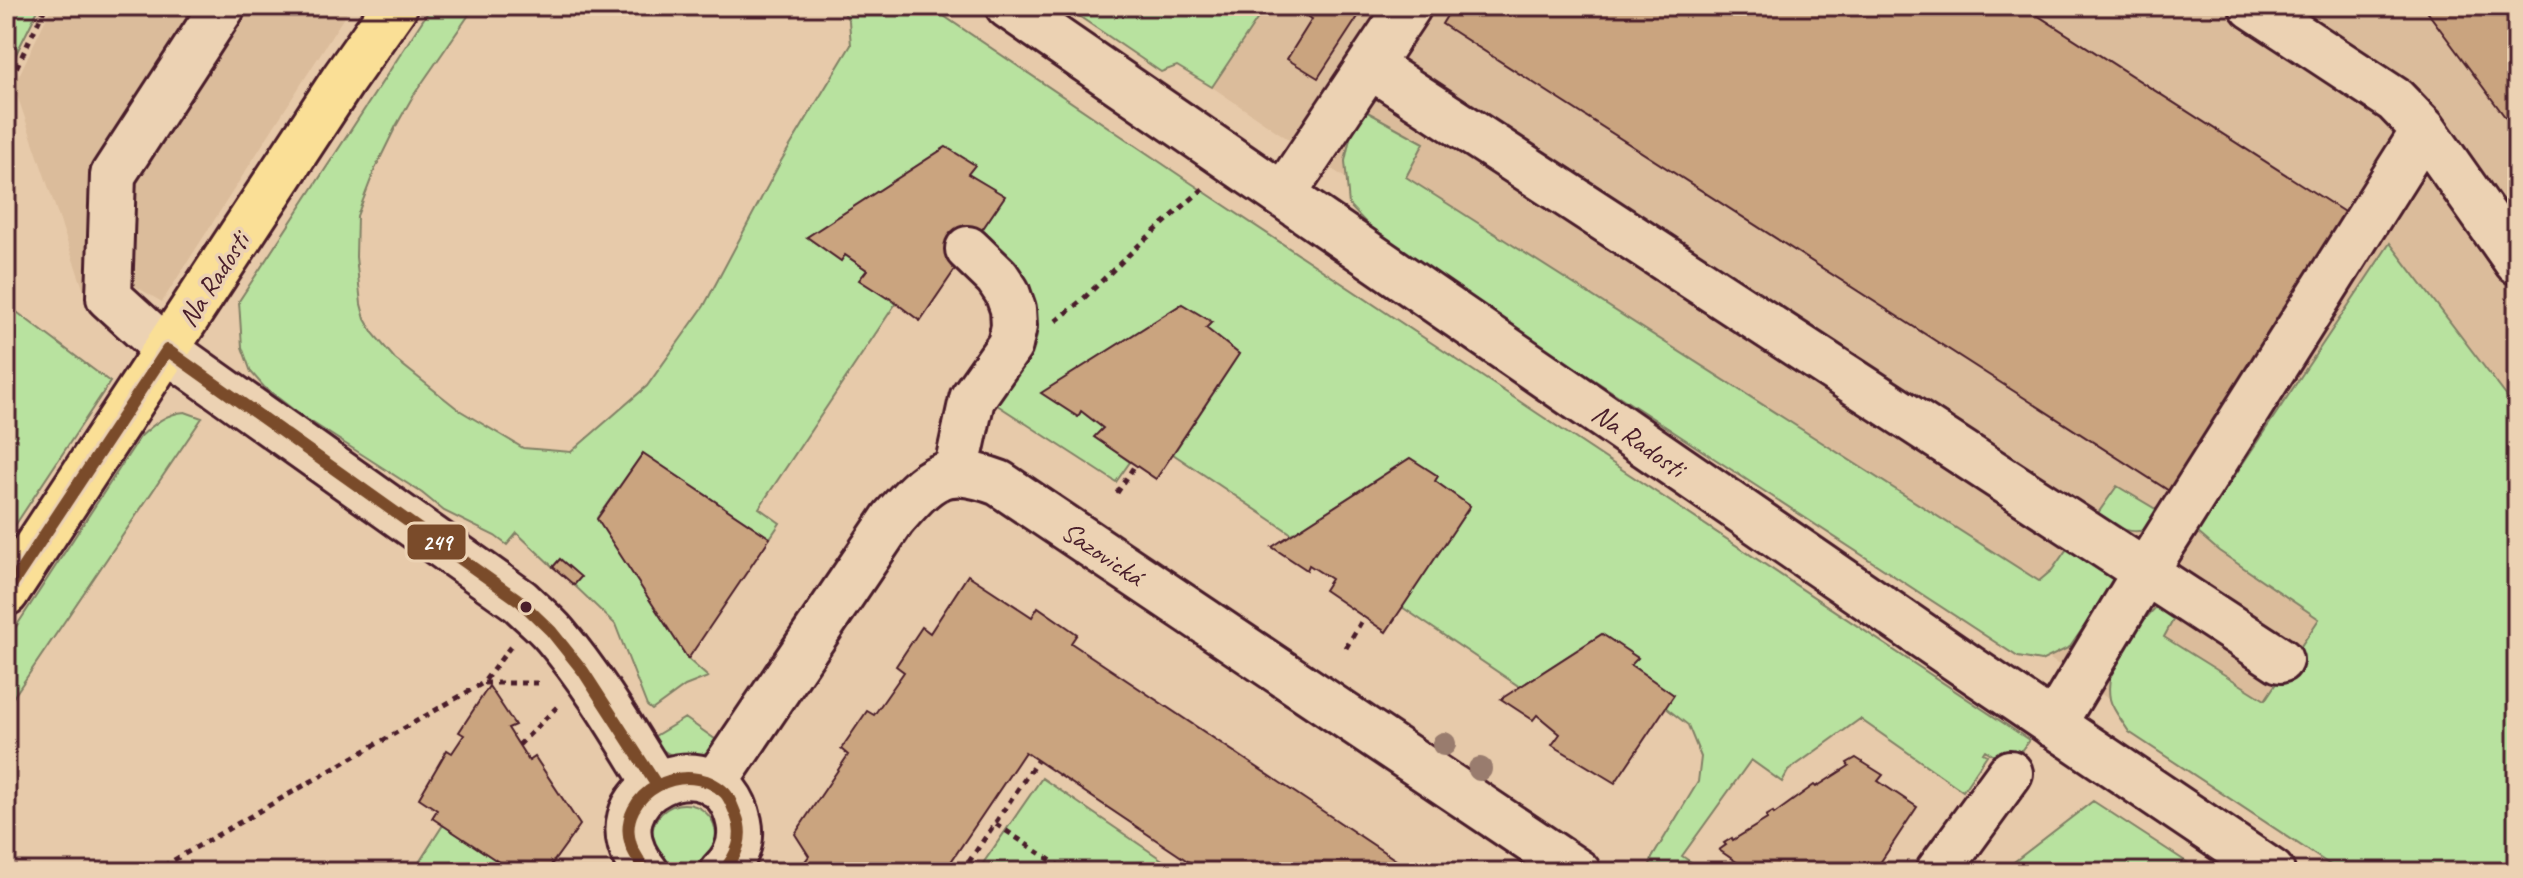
<svg xmlns="http://www.w3.org/2000/svg" width="2523" height="878" font-family="Caveat,sans-serif">
  <rect width="100%" height="100%" fill="#e7caaa"/>
  <filter id="ink" filterUnits="userSpaceOnUse"><feTurbulence type="fractalNoise" baseFrequency=".0125" numOctaves="2"/><feDisplacementMap in="SourceGraphic" scale="16" xChannelSelector="R" yChannelSelector="G"/><feConvolveMatrix kernelMatrix="1 2 1 2 8 2 1 2 1" color-interpolation-filters="sRGB"/></filter>
  <g filter="url(#ink)">
    <path fill="#dbbc9b" d="M 52,6 L 351,6 L 162,302 L 123,279 L 99,313 L 89,306 L 14,86 Z
      M 1266,6 L 2517,6 L 2517,872 L 2362,872 L 1212,87 Z"/>
    <path fill="#b8e29f" stroke="#818065" stroke-width="2" d="M 6,6 L 40,6 L 6,74 Z
      M 432,6 L 475,6 L 413,96 L 396,126 L 375,169 L 357,216 L 356,257 L 361,304 L 365,319 L 373,333 L 395,359 L 459,410 L 523,448 L 571,452 L 647,386 L 704,306 L 781,161 L 851,45 L 849,21 L 840,6 L 929,6 L 1191,183 L 2029,740 L 2010,766 L 1985,750 L 1983,753 L 1987,755 L 1963,791 L 1860,719 L 1788,771 L 1782,782 L 1751,760 L 1682,856 L 1706,872 L 1648,872 L 1652,858 L 1698,782 L 1701,757 L 1688,725 L 1665,707 L 1631,665 L 1637,659 L 1602,634 L 1520,687 L 1402,607 L 1470,506 L 1435,481 L 1438,476 L 1410,458 L 1292,534 L 1173,454 L 1239,354 L 1206,328 L 1211,322 L 1182,304 L 1042,393 L 1078,416 L 1081,411 L 1103,428 L 1095,437 L 1130,462 L 1116,482 L 991,401 L 1022,355 L 979,234 L 1004,196 L 968,174 L 975,165 L 946,147 L 807,237 L 841,260 L 845,255 L 867,270 L 860,280 L 896,303 L 759,508 L 780,523 L 770,538 L 643,453 L 597,518 L 688,659 L 708,677 L 685,686 L 652,710 L 647,706 L 615,624 L 574,585 L 580,577 L 560,559 L 553,567 L 517,533 L 507,545 L 495,536 L 444,511 L 422,493 L 299,414 L 264,387 L 251,372 L 242,347 L 239,301 Z
      M 1064,6 L 1266,6 L 1212,87 L 1177,66 L 1161,72 Z
      M 1362,109 L 1424,143 L 1406,177 L 2039,581 L 2052,570 L 2069,546 L 2117,579 L 2070,647 L 2041,661 L 2018,657 L 1386,244 L 1349,205 L 1345,161 L 1350,138 Z
      M 2390,243 L 2517,410 L 2517,870 L 2513,872 L 2341,872 L 2129,732 C 2123,722 2112,709 2110,699 C 2103,660 2136,628 2161,602 L 2178,611 L 2164,637 L 2265,700 L 2319,619 L 2219,551 L 2197,532 Z
      M 6,304 L 110,382 L 6,539 Z
      M 185,412 L 202,418 L 6,708 L 6,642 L 140,437 C 153,425 166,413 185,412 Z
      M 2117,486 L 2174,520 C 2140,534 2129,537 2096,516 Z
      M 685,718 L 719,742 C 697,766 671,762 650,739 Z
      M 1042,778 L 1180,872 L 977,872 Z
      M 2093,801 L 2202,872 L 2001,872 Z
      M652 836a32 32 0 1 1 64 0a32 32 0 1 1-64 0Z
      M 443,825 L 514,872 L 413,872 Z"/>
    <path fill="#caa47f" stroke="#4a1f2b" stroke-width="2" d="M 1292,6 L 1365,6 L 1318,78 L 1287,59 L 1312,19 Z
      M 1453,6 L 2023,6 L 2352,217 L 2174,494 L 1442,24 Z
      M 2423,6 L 2517,6 L 2517,133 Z
      M 946,147 L 975,165 L 968,174 L 1005,196 L 920,321 L 888,297 L 887,298 L 859,280 L 867,270 L 845,255 L 841,261 L 807,237 Z
      M 1182,304 L 1212,322 L 1206,328 L 1239,354 L 1156,479 L 1094,437 L 1103,428 L 1081,411 L 1078,417 L 1041,393 Z
      M 643,453 L 770,538 L 688,659 L 597,519 Z
      M 1410,458 L 1438,476 L 1435,481 L 1470,506 L 1386,632 L 1324,590 L 1331,579 L 1309,565 L 1307,570 L 1272,547 Z
      M 560,559 L 581,577 L 574,585 L 553,567 Z
      M 968,575 L 1032,617 L 1038,607 L 1077,634 L 1071,643 L 1414,872 L 1204,872 L 1025,752 L 944,872 L 808,872 L 803,864 L 809,856 L 795,834 L 848,755 L 841,749 L 867,711 L 874,715 L 904,672 L 896,666 L 922,627 L 930,633 Z
      M 1602,634 L 1638,658 L 1631,665 L 1674,695 L 1615,783 L 1552,745 L 1560,734 L 1537,715 L 1533,720 L 1501,699 Z
      M 489,686 L 515,725 L 508,728 L 529,761 L 535,757 L 580,825 L 546,872 L 514,872 L 432,818 L 437,810 L 419,798 L 447,750 L 452,753 L 464,735 L 459,732 Z
      M 1856,758 L 1883,775 L 1878,781 L 1917,807 L 1874,872 L 1764,872 L 1751,863 L 1747,869 L 1719,850 L 1726,845 L 1724,843 L 1732,838 L 1733,840 L 1767,819 L 1766,816 L 1773,812 L 1774,814 L 1814,785 L 1816,787 L 1849,766 L 1847,763 Z"/>
    <g fill="none" stroke-linecap="round" stroke-linejoin="round">
      <g stroke="#4a1f2b" stroke-width="50">
        <path id="minor" d="M 223,6 L 113,175 L 109,297 L 167,350 L 520,601 C 531,612 545,623 555,635 C 594,681 624,733 656,784
          M 1008,6 L 1971,669 L 2272,872
          M 2252,6 L 2395,100 L 2424,130 L 2517,262
          M 1370,66 L 2280,660
          M 1283,195 L 1409,6
          M 956,472 L 972,399 L 1010,345 L 1014,326 L 1013,309 L 1007,292 L 997,277 L 968,249
          M 2053,725 L 2145,572 L 2424,130
          M 714,784 L 893,519 C 930,477 943,462 999,483 L 1578,872
          M 646,872 C 580,793 720,730 739,822 C 743,841 736,859 722,872
          M 1938,872 L 2010,773"/>
      </g>
      <g stroke="#4a1f2b" stroke-width="50">
        <path id="major" d="M 6,593 L 343,80 L 395,6"/>
      </g>
      <path stroke="#4a1f2b" stroke-width="5" stroke-dasharray="6 6" stroke-linecap="butt" d="M 6,89 L 46,6
        M 1056,321 L 1081,301 L 1141,243 L 1203,189
        M 1117,493 L 1135,465
        M 1346,648 L 1364,617
        M 484,683 L 538,683
        M 519,745 L 558,706
        M 996,824 L 1068,872
        M 153,872 L 483,683 L 511,646
        M 962,872 L 1037,761"/>
      <use href="#minor" stroke="#ecd2b3" stroke-width="44"/>
      <use href="#major" stroke="#fadf96" stroke-width="44"/>
      <g stroke="#ecd2b3" stroke-width="18">
        <path id="bus-1" d="M 167,350 L 520,601 L 551,631 L 583,671 L 656,784
          M 6,593 L 167,350
          M 646,872 C 641,863 634,854 631,845 C 614,793 688,756 725,793 C 730,798 733,808 736,815 C 745,836 737,857 722,872"/>
      </g>
      <use href="#bus-1" stroke="#7a4b2a" stroke-width="12"/>
    </g>
    <g fill="#997c6e">
      <circle cx="1444" cy="744" r="12"/>
      <circle cx="1480" cy="769" r="12"/>
    </g>
  </g>
  <circle fill="#4a1f2b" stroke="#ecd2b3" stroke-width="3" cx="526" cy="607" r="7"/>
  <g text-anchor="middle" stroke-width="7" stroke-linejoin="round" paint-order="stroke">
    <g font-size="28" fill="#4a1f2b" stroke="#ecd2b3">
      <text transform="translate(213 279) rotate(-57)" y="10">Na Radosti</text>
      <text transform="translate(1639 440) rotate(35)" y="10">Na Radosti</text>
      <text transform="translate(1103 553) rotate(34)" y="10">Sazovická</text>
    </g>
  </g>
  <rect stroke="#ecd2b3" stroke-width="3" x="406" y="523" width="61" height="38" rx="8" fill="#7a4b2a"/>
  <g font-size="22" text-anchor="middle" font-weight="bold" fill="#fff">
    <text x="437" y="550">249</text>
  </g>
  <rect width="2523" height="878" fill="none" stroke="#ecd2b3" stroke-width="32"/>
  <rect x="16" y="16" width="2491" height="846" fill="none" stroke="#4a1f2b" stroke-width="3" filter="url(#ink)"/>
</svg>
